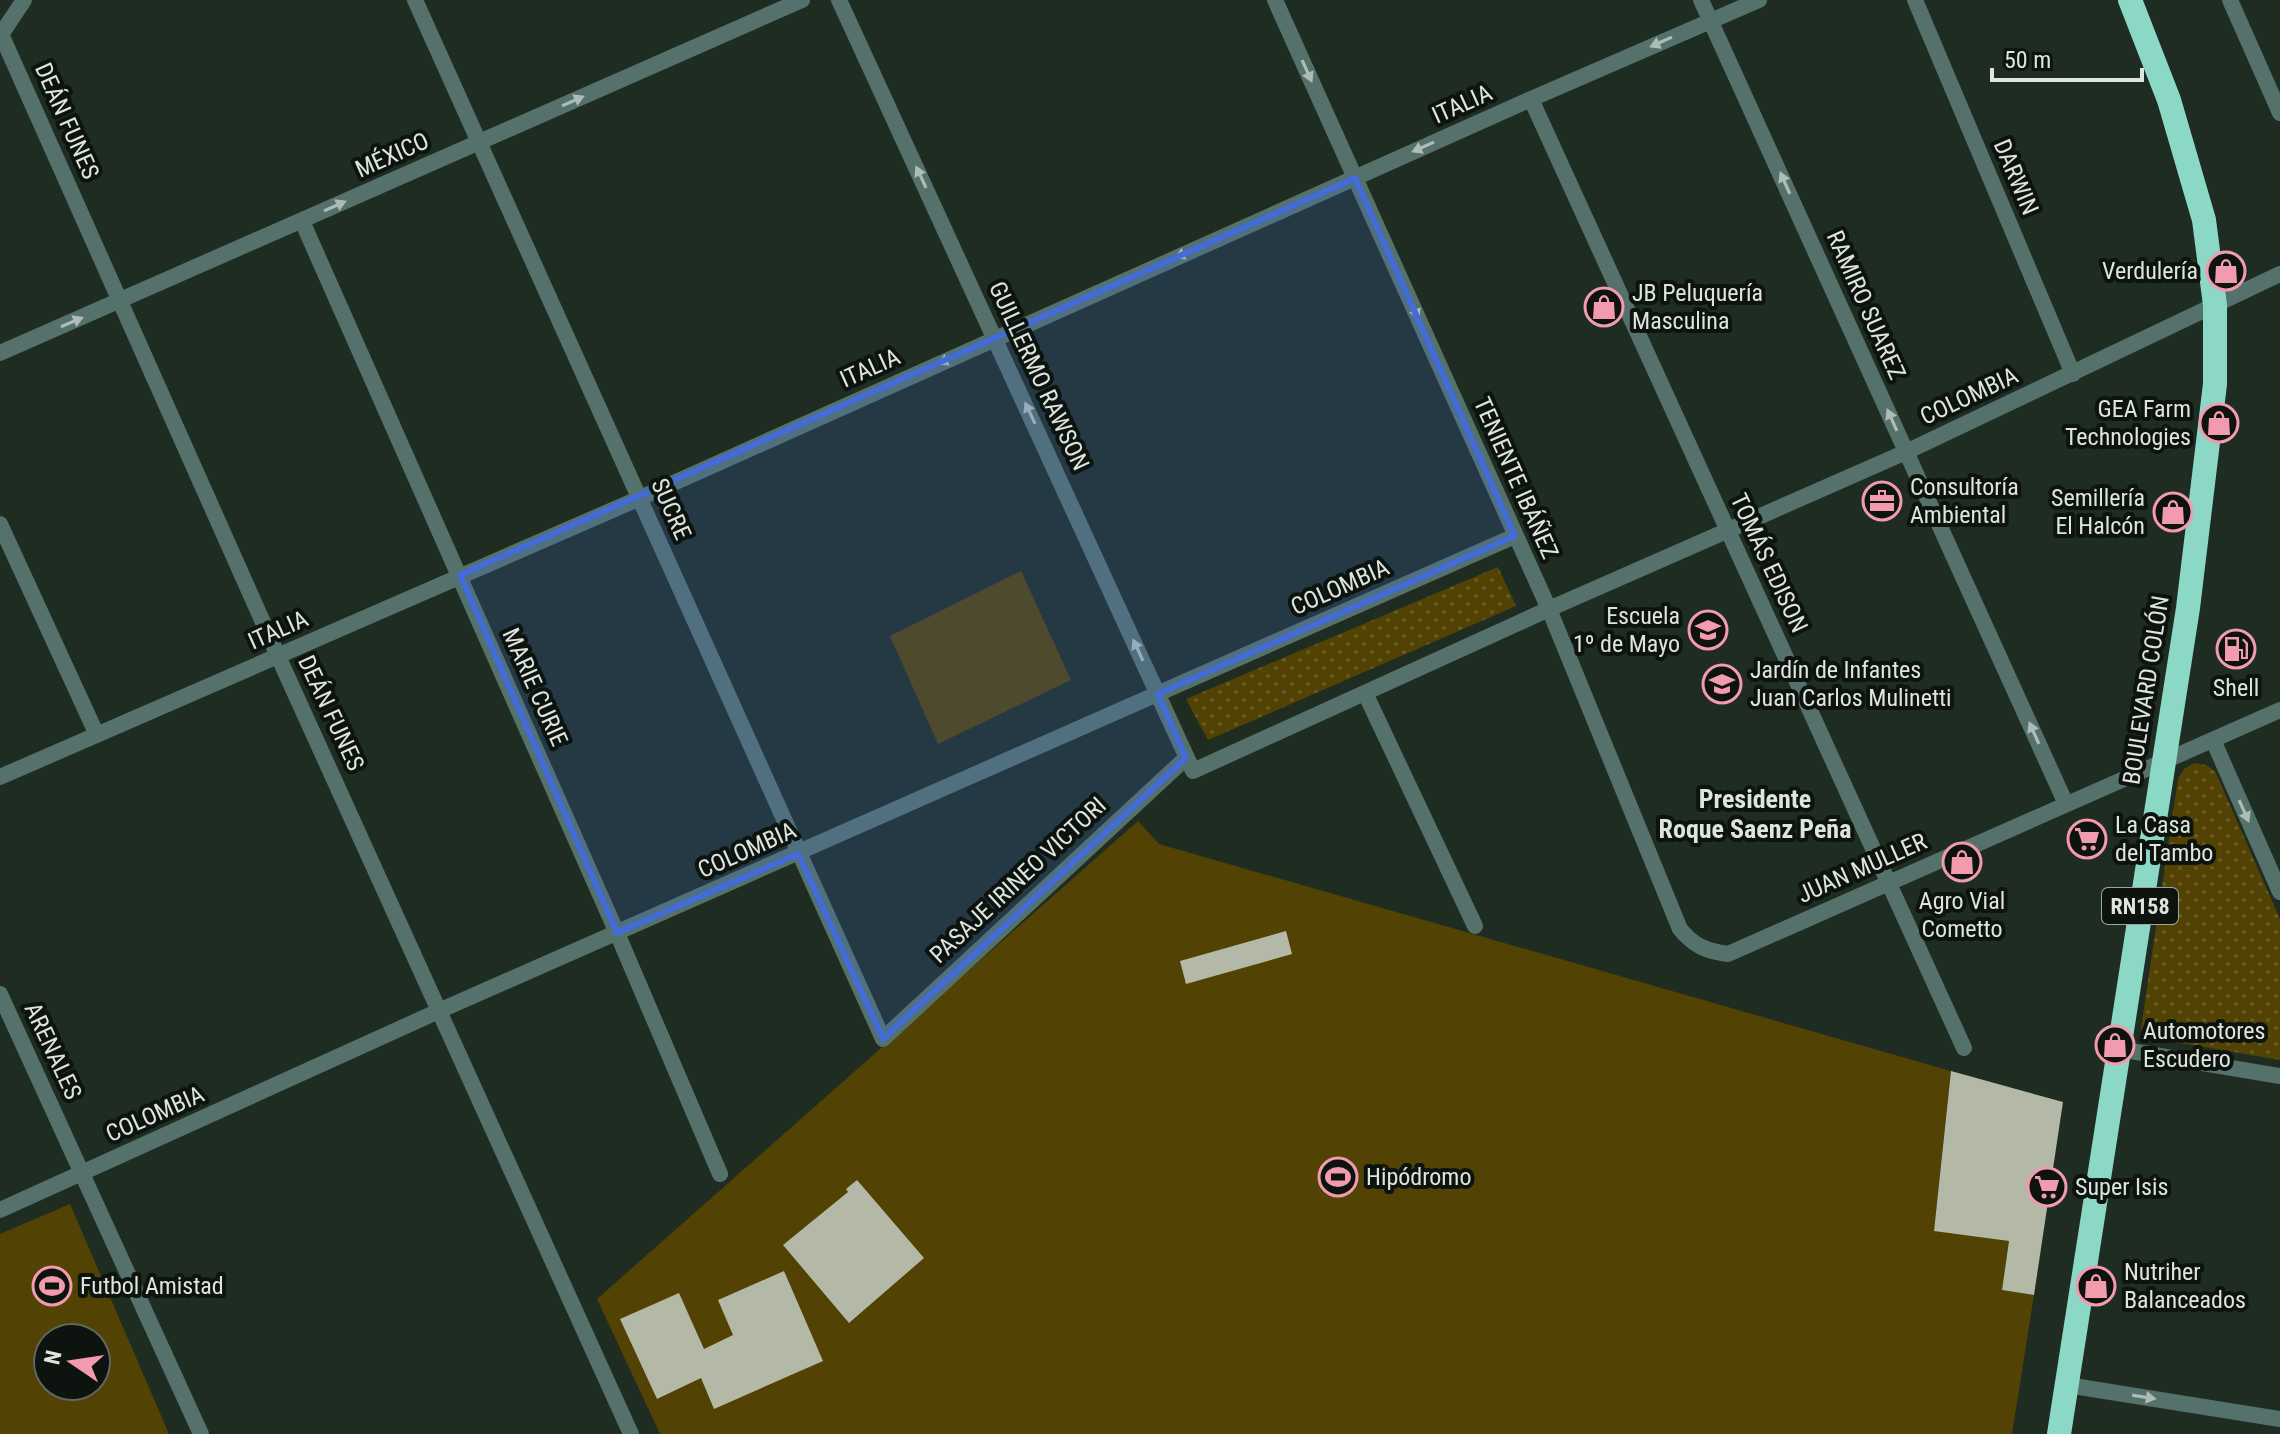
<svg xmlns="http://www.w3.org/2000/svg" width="2280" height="1434" font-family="'Roboto Condensed',sans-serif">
  <defs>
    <pattern id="grass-dots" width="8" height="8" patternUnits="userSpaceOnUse" patternTransform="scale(2)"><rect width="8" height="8" fill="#524203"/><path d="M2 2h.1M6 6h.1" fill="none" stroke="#6a5d27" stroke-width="1.8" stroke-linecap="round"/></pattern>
  </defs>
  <rect width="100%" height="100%" fill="#1f2c21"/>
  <path fill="url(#grass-dots)" d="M 1498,567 L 1516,606 L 1208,740 L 1186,699 Z
    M 2194,763 L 2206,765 L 2215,771 L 2280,919 L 2280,1060 L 2151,1038 L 2143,1033 L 2141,1028 L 2178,779 L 2184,769 Z"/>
  <path fill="#524203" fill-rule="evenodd" d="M 1021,571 L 1071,680 L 938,744 L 890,636 Z
    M 1138,821 L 1159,844 L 1951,1071 L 1934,1230 L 2009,1241 L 2002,1290 L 2034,1295 L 2012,1434 L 660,1434 L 597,1299 Z
    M 70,1204 L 169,1434 L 0,1434 L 0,1234 ZM 48,1338 L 96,1338 L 96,1386 L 48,1386 Z"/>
  <path fill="#b3b9a6" d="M 1286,931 L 1292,954 L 1186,984 L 1180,961 Z
    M 1951,1071 L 2063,1102 L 2034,1295 L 2002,1290 L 2009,1241 L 1934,1231 Z
    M 857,1180 L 924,1258 L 849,1323 L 783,1245 L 848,1192 L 846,1189 Z
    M 784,1271 L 823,1361 L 714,1409 L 701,1378 L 657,1399 L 620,1319 L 679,1293 L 704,1349 L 733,1335 L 718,1300 Z"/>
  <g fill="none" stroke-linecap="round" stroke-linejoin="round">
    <path stroke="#54716b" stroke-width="16" d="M 415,0 L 883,1039 L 1186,758
      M 839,0 L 1193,771 L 1549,609 L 1906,452 L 2280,274
      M 1275,0 L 1549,609 L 1680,929 C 1694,946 1706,951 1728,954 L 2280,710
      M 1701,0 L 2066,804
      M 1915,0 L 2073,374
      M 2230,0 L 2280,113
      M 1,34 L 278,656 L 631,1434
      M 0,36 L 24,0
      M 1531,99 L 1964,1048
      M 302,221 L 617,933 L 720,1174
      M 0,353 L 802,0
      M 0,524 L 97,735
      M 1365,693 L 1475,926
      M 2213,740 L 2280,892
      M 0,777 L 640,498 L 1531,99 L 1759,0
      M 0,994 L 201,1434
      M 2119,1049 L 2280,1076
      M 0,1210 L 441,1010 L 1515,536
      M 2067,1385 L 2280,1419"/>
    <path stroke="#8cd8c7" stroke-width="24" d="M 2059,1434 L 2188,608 L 2215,384 L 2215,305 L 2204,220 L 2169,100 L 2130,0"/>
  </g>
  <defs><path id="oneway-solid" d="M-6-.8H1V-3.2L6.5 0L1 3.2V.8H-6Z" transform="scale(2)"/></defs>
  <g fill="#adbcb6">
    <use href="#oneway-solid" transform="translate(1661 42) rotate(156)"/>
    <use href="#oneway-solid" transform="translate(1307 71) rotate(66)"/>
    <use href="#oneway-solid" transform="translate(573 101) rotate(-24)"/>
    <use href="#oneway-solid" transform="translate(1423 147) rotate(156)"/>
    <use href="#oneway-solid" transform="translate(921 177) rotate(-115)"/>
    <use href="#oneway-solid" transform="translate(1785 183) rotate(-114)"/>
    <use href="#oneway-solid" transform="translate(335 206) rotate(-24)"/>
    <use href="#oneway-solid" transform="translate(1186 253) rotate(156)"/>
    <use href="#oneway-solid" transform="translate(1414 308) rotate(66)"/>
    <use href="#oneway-solid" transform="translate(72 322) rotate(-23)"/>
    <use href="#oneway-solid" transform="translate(949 359) rotate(156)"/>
    <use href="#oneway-solid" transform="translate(1030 413) rotate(-115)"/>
    <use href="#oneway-solid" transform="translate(1892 420) rotate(-114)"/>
    <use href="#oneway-solid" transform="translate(1138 650) rotate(-115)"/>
    <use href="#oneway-solid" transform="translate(2034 733) rotate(-114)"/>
    <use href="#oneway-solid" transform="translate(2244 811) rotate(66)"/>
    <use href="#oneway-solid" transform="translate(2144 1397) rotate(9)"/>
  </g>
  <path fill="#436cd9" fill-opacity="0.2" stroke="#436cd9" stroke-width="6" stroke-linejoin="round" d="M 1355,178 L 1515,536 L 1158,694 L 1186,758 L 883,1039 L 798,854 L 617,933 L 460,575 Z"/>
  <defs>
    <g id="shop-ring" transform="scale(2)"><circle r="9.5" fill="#0d130e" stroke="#f29aae" stroke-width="1.5"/><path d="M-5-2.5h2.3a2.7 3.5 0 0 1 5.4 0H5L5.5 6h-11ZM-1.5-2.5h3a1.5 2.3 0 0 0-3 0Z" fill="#f29aae"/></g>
    <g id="office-ring" transform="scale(2)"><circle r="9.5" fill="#0d130e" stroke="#f29aae" stroke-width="1.5"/><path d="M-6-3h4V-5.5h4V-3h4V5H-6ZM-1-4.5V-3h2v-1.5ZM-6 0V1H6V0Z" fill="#f29aae"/></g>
    <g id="school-ring" transform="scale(2)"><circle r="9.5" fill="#0d130e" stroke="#f29aae" stroke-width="1.5"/><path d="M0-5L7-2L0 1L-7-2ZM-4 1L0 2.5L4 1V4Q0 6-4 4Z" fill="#f29aae"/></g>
    <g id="fuel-ring" transform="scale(2)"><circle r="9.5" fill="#0d130e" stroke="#f29aae" stroke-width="1.5"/><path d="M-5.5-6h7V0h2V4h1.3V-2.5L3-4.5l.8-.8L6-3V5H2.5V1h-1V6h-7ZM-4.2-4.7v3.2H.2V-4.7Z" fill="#f29aae"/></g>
    <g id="supermarket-ring" transform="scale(2)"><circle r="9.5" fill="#0d130e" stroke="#f29aae" stroke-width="1.5"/><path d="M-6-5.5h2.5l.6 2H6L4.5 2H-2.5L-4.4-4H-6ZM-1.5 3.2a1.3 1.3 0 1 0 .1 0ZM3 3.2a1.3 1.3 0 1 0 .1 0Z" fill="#f29aae"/></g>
    <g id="stadium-ring" transform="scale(2)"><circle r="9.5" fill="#0d130e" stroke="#f29aae" stroke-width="1.5"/><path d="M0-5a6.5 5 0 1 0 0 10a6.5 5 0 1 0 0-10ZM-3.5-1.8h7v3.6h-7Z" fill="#f29aae"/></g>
  </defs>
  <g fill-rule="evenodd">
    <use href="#shop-ring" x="2226" y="271"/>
    <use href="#shop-ring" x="1604" y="307"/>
    <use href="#shop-ring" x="2219" y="423"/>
    <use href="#office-ring" x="1882" y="501"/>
    <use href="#shop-ring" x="2173" y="512"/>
    <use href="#school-ring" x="1708" y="630"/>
    <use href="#fuel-ring" x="2236" y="649"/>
    <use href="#school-ring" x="1722" y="684"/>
    <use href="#supermarket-ring" x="2087" y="839"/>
    <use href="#shop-ring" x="1962" y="862"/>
    <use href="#shop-ring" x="2115" y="1045"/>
    <use href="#stadium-ring" x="1338" y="1177"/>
    <use href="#supermarket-ring" x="2047" y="1187"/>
    <use href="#stadium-ring" x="52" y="1286"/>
    <use href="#shop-ring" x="2096" y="1286"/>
  </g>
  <g text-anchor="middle" stroke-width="8" stroke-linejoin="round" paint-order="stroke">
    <rect fill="#0d130e" stroke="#9fa6a0" stroke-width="2" x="2102" y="888" width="76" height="36" rx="6"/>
    <g font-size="22" font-weight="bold" fill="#dde5de">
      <text x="2140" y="914">RN158</text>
    </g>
    <g font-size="24" fill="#dde5de" stroke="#0d130e">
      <text transform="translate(1462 104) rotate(-24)" y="8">ITALIA</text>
      <text transform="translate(67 121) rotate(66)" y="8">DEÁN FUNES</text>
      <text transform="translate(392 155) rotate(-24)" y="8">MÉXICO</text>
      <text transform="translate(2016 177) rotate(67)" y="8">DARWIN</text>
      <text transform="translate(1866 305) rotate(66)" y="8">RAMIRO SUAREZ</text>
      <text transform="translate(870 368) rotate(-24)" y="8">ITALIA</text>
      <text transform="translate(1039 376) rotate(65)" y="8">GUILLERMO RAWSON</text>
      <text transform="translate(1969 396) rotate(-25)" y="8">COLOMBIA</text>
      <text transform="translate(1516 478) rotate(66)" y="8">TENIENTE IBÁÑEZ</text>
      <text transform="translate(671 509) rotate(66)" y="8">SUCRE</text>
      <text transform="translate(1769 563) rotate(65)" y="8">TOMÁS EDISON</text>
      <text transform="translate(1340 587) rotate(-24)" y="8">COLOMBIA</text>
      <text transform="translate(278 630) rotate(-24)" y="8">ITALIA</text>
      <text transform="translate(535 687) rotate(66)" y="8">MARIE CURIE</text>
      <text transform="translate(2146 690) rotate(-81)" y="8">BOULEVARD COLÓN</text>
      <text transform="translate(331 713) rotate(65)" y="8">DEÁN FUNES</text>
      <text transform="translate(747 850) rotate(-24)" y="8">COLOMBIA</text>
      <text transform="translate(1862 868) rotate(-24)" y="8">JUAN MULLER</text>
      <text transform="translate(1018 880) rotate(-43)" y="8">PASAJE IRINEO VICTORI</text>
      <text transform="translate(53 1051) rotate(65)" y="8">ARENALES</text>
      <text transform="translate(155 1114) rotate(-24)" y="8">COLOMBIA</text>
    </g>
    <g font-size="24" fill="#dde5de" stroke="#0d130e" text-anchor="start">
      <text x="2198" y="279" text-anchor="end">Verdulería</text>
      <text x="1632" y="301">JB Peluquería<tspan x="1632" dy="28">Masculina</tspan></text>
      <text x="2191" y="417" text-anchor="end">GEA Farm<tspan x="2191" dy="28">Technologies</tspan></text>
      <text x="1910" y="495">Consultoría<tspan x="1910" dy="28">Ambiental</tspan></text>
      <text x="2145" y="506" text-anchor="end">Semillería<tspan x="2145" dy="28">El Halcón</tspan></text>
      <text x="1680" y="624" text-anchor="end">Escuela<tspan x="1680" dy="28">1º de Mayo</tspan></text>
      <text x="1750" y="678">Jardín de Infantes<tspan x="1750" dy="28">Juan Carlos Mulinetti</tspan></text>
      <text x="2236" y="696" text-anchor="middle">Shell</text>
      <text x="2115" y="833">La Casa<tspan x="2115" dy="28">del Tambo</tspan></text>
      <text x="1962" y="909" text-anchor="middle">Agro Vial<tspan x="1962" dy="28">Cometto</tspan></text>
      <text x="2143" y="1039">Automotores<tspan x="2143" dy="28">Escudero</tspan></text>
      <text x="1366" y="1185">Hipódromo</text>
      <text x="2075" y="1195">Super Isis</text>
      <text x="2124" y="1280">Nutriher<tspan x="2124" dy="28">Balanceados</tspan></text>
      <text x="80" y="1294">Futbol Amistad</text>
    </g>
    <g font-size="26" font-weight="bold" fill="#dde5de" stroke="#0d130e">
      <text x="1755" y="808">Presidente<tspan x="1755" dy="30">Roque Saenz Peña</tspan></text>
    </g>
  </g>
  <g transform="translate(72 1362) rotate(283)"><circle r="38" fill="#0d130e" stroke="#606761" stroke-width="2"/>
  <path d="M0-6L14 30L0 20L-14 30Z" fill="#f29aae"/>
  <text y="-12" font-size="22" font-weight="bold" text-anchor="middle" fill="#dde5de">N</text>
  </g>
  <path d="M1992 68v12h150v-12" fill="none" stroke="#dde5de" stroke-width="4"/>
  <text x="2004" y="68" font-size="24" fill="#dde5de" stroke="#0d130e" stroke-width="6" paint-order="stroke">50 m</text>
</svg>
